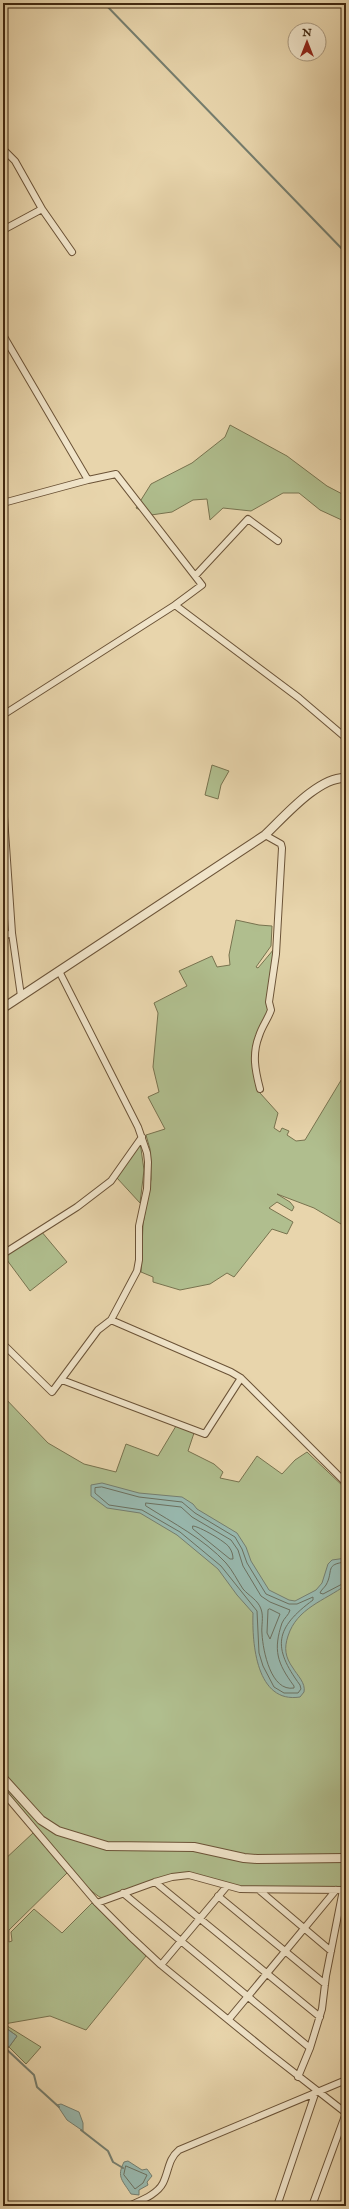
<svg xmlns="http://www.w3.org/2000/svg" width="349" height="2209" font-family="'IM FELL English',serif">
  <rect width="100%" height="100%" fill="#e8d5ac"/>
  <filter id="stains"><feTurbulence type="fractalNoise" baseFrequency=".005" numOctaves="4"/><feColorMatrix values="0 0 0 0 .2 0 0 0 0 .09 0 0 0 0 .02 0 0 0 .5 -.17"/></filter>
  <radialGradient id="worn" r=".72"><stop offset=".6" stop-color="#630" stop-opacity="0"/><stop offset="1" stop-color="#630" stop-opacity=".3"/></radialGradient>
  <path fill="#b0be8e" stroke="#78734f" d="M 230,425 L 287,456 L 327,486 L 346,496 L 346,522 L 320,510 L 299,493 L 283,493 L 251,511 L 223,508 L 210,520 L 207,499 L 193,500 L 172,512 L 151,515 L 136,508 L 151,484 L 192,463 L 225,437 Z
    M 212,765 L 229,771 L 221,785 L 218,799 L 205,795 Z
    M 236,920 L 259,925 L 272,926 L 271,946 L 256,967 L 258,968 L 274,949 L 268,1014 L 257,1035 L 257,1086 L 260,1093 L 278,1113 L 274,1128 L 280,1132 L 282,1128 L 289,1131 L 287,1135 L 296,1141 L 305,1140 L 346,1072 L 346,1227 L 314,1208 L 277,1194 L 290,1202 L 294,1207 L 292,1211 L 277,1202 L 269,1208 L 293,1222 L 287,1234 L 272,1229 L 234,1277 L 227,1273 L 210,1284 L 180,1290 L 153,1282 L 153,1277 L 141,1272 L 143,1224 L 151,1179 L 150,1149 L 146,1135 L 165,1129 L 148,1097 L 159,1092 L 153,1067 L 158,1013 L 154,1003 L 187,986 L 179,971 L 212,956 L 217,967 L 230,965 L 229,955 Z
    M 140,1142 L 144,1170 L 140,1203 L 117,1178 Z
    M 41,1231 L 67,1262 L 30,1291 L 4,1256 Z
    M 3,1396 L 48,1443 L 84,1464 L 116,1472 L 126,1444 L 158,1456 L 176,1426 L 194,1433 L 188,1451 L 214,1464 L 223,1472 L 220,1478 L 239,1482 L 257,1456 L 282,1474 L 295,1460 L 307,1452 L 346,1489 L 346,1888 L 242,1887 L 188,1874 L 102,1898 C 87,1894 18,1809 3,1792 Z
    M 33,1833 L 66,1870 L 67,1873 L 9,1930 L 9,1942 L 12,1941 L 11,1932 L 34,1909 L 62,1933 L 92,1903 L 146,1956 L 86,2030 L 50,2016 L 4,2024 L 41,2047 L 26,2064 L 9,2047 L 7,2048 L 3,2044 L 3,2042 L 9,2047 L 17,2036 L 3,2026 L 3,1861 Z"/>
  <path fill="#98b8ae" stroke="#757e6f" d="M 102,1483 L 139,1493 L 182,1497 L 193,1504 L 197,1509 L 237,1533 L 246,1547 L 251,1561 L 269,1590 L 289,1600 L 295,1601 L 316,1590 L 322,1583 L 328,1564 L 332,1560 L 346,1558 L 346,1585 C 324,1601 297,1608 288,1636 C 284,1648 285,1657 293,1668 C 297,1675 306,1683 304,1692 L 300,1697 C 256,1704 252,1643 253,1613 L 237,1595 L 218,1569 L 177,1535 L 140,1513 L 107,1508 L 91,1496 L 91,1485 Z
    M 3,2026 L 17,2036 L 9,2047 L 3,2042 Z
    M 61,2104 L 79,2112 L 83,2123 L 83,2131 L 67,2120 L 57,2105 Z
    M 128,2161 L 142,2170 L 147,2169 L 152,2176 L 147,2182 L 148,2185 L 139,2190 L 139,2195 L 131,2194 C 123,2181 116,2177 124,2162 Z"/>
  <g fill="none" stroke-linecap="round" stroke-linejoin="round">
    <path stroke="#6c705f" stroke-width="1" d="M 102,1487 L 139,1497 L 182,1502 L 195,1513 L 235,1537 L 242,1549 L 247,1563 L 266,1594 L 289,1604 L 297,1604 L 313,1597 L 313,1600 C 275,1628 272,1647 300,1685 L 301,1689 L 298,1693 L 284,1693 L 274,1687 L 263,1666 L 259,1653 L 257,1611 L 221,1566 L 180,1532 L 142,1510 L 109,1505 L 95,1493 L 95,1488 Z
      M 146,1503 L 181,1507 L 192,1517 L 231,1540 L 238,1550 L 243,1566 L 261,1596 L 270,1602 L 290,1610 C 289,1615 284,1618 282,1623 C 273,1650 277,1663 294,1686 L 294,1688 C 271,1692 263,1651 262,1634 C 261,1626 264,1617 261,1609 C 258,1600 249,1596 243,1589 C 237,1580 233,1571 226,1563 C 204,1539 173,1523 146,1506 Z
      M 193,1526 C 199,1526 226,1542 229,1547 C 232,1551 233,1555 233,1559 L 230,1559 L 193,1529 Z
      M 346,1562 C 324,1564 334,1571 326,1585 C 324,1588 321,1590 320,1593 L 323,1594 L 346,1582
      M 270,1609 L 280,1614 L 270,1639 L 267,1633 L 268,1610 Z
      M 126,2166 L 147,2175 L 143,2183 L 135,2189 L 124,2175 Z"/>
    <path stroke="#757e6f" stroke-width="2" d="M 104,3 L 346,253
      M 3,2046 L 34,2075 L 37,2087 L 59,2107
      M 81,2130 L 108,2151 L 113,2162 L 123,2168
      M 145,2202 L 147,2206"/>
    <g stroke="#6b5337" stroke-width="8">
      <path id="minor" d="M 3,149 L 15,161 L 42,209 L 72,252
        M 3,230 L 42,209
        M 3,335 L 88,480 L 116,474 L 202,585 L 175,605 L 3,715
        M 3,503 L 88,480
        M 195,576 L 248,519 L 278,541
        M 175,605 L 299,698 L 346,738
        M 3,802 L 12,933 L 21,996
        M 3,936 L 12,933
        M 59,971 L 138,1127 L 147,1153 L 148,1162 L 147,1189 L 139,1226 L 139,1260 L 137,1271 L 111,1320 L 231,1372 L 241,1378 L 346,1483
        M 260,1089 C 255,1070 252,1054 259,1036 C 262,1026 268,1019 271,1010 L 269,1002 L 276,954 L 282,848 L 281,844 L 265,835
        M 3,1254 L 77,1207 L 111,1181 L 142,1137
        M 3,1344 L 52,1392 L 98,1330 L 111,1320
        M 62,1380 L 205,1434 L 241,1378
        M 3,1792 L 97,1903 L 130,1936 L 161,1965 L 269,2053 L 346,2113
        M 155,1882 L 320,2017
        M 259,1890 L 331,1951
        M 123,1893 L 310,2048
        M 218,1896 L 325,1984
        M 97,1903 L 155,1882 L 172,1877 L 189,1875 L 240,1889 L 346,1890
        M 161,1965 L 227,1886
        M 229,2019 L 336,1890
        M 298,2077 L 310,2048 L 322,2009 L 326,1976 L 343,1890
        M 129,2206 C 139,2201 157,2195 163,2183 C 169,2171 168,2159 179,2150 L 346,2080
        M 277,2206 L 316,2091
        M 312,2206 L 346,2113"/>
    </g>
    <g stroke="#6b5337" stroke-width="10">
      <path id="tertiary" d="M 3,1008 L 265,835 C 284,817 319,776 346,778
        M 3,1778 L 41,1820 L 58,1831 L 107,1846 L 194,1847 L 244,1858 L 257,1859 L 346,1858"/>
    </g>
    <use href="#minor" stroke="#f0e4c9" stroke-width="6"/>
    <use href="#tertiary" stroke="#f0e4c9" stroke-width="8"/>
  </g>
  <rect width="349" height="2209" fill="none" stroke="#e8d5ac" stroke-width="16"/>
  <rect x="4" y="4" width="341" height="2201" fill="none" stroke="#412810" stroke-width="2"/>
  <rect x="8" y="8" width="333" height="2193" fill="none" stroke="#412810"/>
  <g transform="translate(307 42)"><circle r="19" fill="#f0e4c9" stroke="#aa997f"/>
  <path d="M0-3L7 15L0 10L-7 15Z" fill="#8f2418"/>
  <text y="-6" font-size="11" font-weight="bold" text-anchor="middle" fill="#412810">N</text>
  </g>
  <rect width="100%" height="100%" filter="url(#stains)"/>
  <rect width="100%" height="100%" fill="url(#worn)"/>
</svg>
